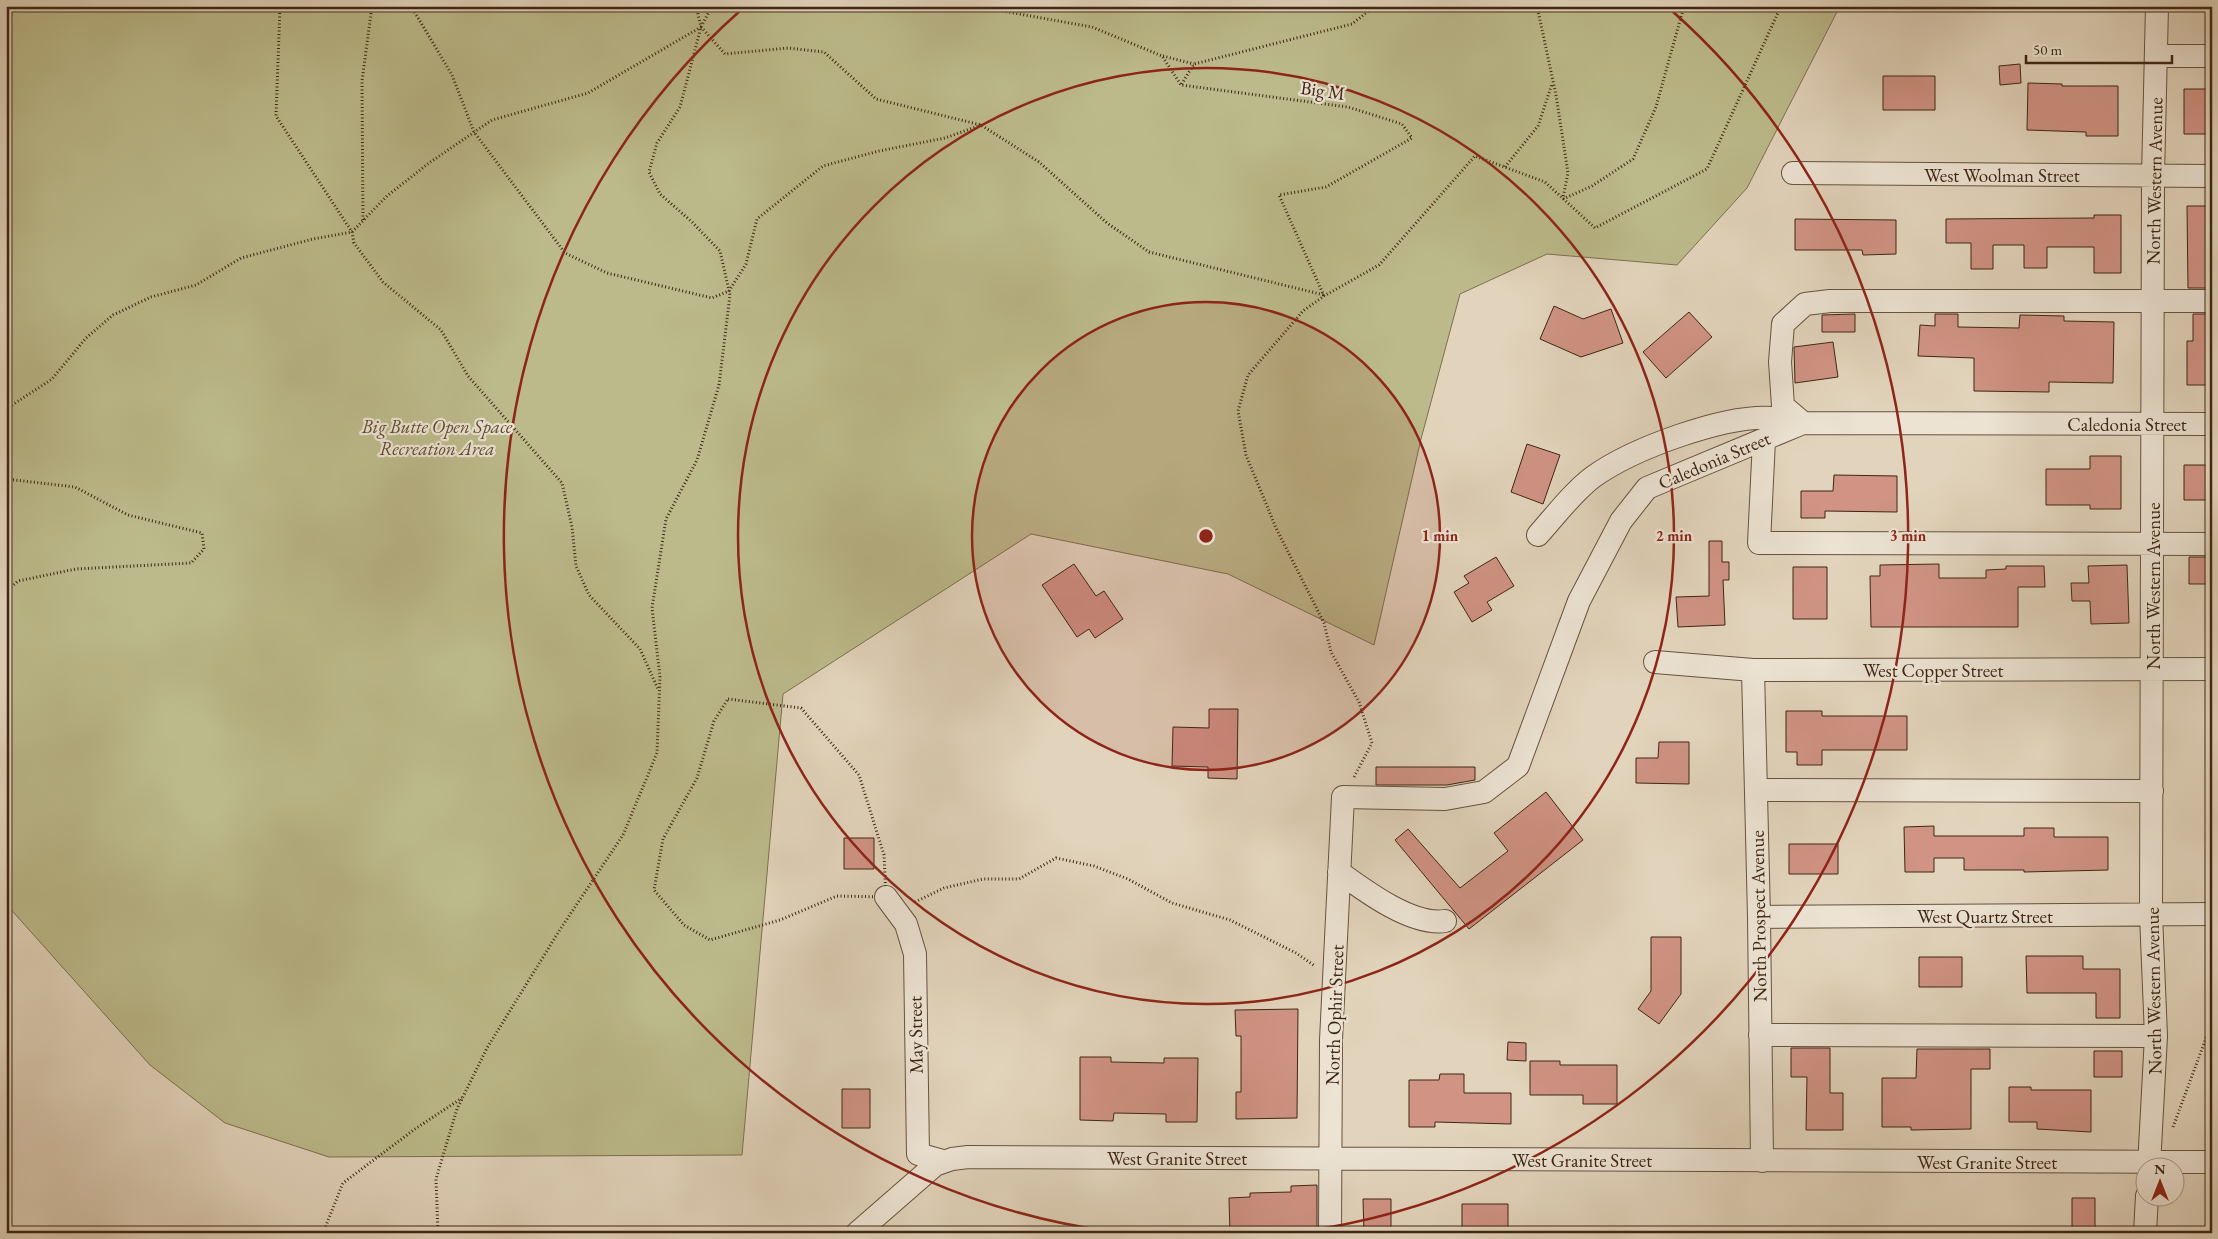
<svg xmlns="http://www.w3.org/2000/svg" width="2218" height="1239" font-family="'EB Garamond',serif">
  <rect width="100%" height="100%" fill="#e2d4bc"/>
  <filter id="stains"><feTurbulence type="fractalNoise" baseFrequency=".004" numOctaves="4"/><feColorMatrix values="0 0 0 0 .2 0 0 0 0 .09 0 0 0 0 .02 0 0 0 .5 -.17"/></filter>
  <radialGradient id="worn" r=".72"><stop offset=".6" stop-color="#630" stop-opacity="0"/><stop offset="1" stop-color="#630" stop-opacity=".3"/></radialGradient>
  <path fill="#bcba8b" stroke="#7e7050" d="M 6,6 L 1840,6 L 1747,188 L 1677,265 L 1547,254 L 1460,294 L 1421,439 L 1374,645 L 1228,574 L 1031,534 L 783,694 L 742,1155 L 329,1157 L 225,1123 L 150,1065 L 6,904 Z"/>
  <path fill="#d09384" stroke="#3f2614" d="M 2020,64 L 2021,83 L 2000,85 L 1999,66 Z
    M 1883,76 L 1935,76 L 1935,110 L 1883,110 Z
    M 2028,83 L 2062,84 L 2062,86 L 2118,86 L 2118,136 L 2086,136 L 2086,132 L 2027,130 Z
    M 2184,89 L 2212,89 L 2212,134 L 2184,134 Z
    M 2187,206 L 2210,206 L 2211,288 L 2188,288 Z
    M 2094,215 L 2121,215 L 2121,273 L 2094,273 L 2094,247 L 2047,247 L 2047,268 L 2024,268 L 2024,245 L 1993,245 L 1993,269 L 1971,269 L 1971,243 L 1946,243 L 1946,219 L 2094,218 Z
    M 1795,219 L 1896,220 L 1896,254 L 1863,255 L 1862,250 L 1795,250 Z
    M 1554,306 L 1583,319 L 1611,309 L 1623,343 L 1581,357 L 1540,339 Z
    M 1689,312 L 1712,337 L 1666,378 L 1643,352 Z
    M 1855,314 L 1855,332 L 1822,332 L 1822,315 Z
    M 1935,314 L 1958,314 L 1958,327 L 2019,328 L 2020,315 L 2064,316 L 2064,321 L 2114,322 L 2113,383 L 2049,382 L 2049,392 L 1974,391 L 1974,358 L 1918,356 L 1920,325 L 1935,326 Z
    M 2193,314 L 2212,314 L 2212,385 L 2187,385 L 2187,341 L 2193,341 Z
    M 1833,342 L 1838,377 L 1795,383 L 1794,347 Z
    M 1527,444 L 1560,455 L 1543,504 L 1511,492 Z
    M 2090,456 L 2121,456 L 2121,509 L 2090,509 L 2090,505 L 2046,505 L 2046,469 L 2090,469 Z
    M 2184,465 L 2212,465 L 2212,500 L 2184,500 Z
    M 1834,475 L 1897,476 L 1897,512 L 1825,511 L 1825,518 L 1801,518 L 1801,491 L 1833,491 Z
    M 1709,541 L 1722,541 L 1722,562 L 1729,562 L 1729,580 L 1723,580 L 1725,625 L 1678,627 L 1676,597 L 1709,596 Z
    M 1496,557 L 1514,586 L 1487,602 L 1492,610 L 1472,622 L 1454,592 L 1469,583 L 1464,576 Z
    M 2189,557 L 2212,557 L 2212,584 L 2189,584 Z
    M 1074,564 L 1096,596 L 1104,591 L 1123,619 L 1095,638 L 1089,629 L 1077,637 L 1042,585 Z
    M 1939,564 L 1939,578 L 1986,578 L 1986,570 L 2006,569 L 2006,566 L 2044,566 L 2045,587 L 2018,587 L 2018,627 L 1871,627 L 1870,576 L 1880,576 L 1880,565 Z
    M 2127,565 L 2129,623 L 2091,624 L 2090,601 L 2072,601 L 2071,583 L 2089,583 L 2088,566 Z
    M 1793,567 L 1827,567 L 1827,619 L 1793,619 Z
    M 1209,709 L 1238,709 L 1237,779 L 1208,778 L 1208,767 L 1172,766 L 1173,727 L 1209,728 Z
    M 1786,711 L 1822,711 L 1822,716 L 1907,716 L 1907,750 L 1822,750 L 1822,765 L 1797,765 L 1797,752 L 1786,752 Z
    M 1659,742 L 1689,742 L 1689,784 L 1636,783 L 1636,758 L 1658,758 Z
    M 1376,767 L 1475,767 L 1475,780 L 1447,785 L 1376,785 Z
    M 1546,792 L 1583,840 L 1469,929 L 1395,840 L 1408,829 L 1460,888 L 1508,851 L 1494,833 Z
    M 1934,826 L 1934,836 L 2024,836 L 2024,828 L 2054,828 L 2054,837 L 2108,837 L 2108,870 L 2024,872 L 2024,870 L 1964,870 L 1964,858 L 1934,858 L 1934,872 L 1905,872 L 1904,827 Z
    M 844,838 L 874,838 L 874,869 L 844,869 Z
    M 1789,844 L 1838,844 L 1838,874 L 1789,874 Z
    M 1651,937 L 1681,937 L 1681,994 L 1659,1024 L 1638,1009 L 1651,991 Z
    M 2026,956 L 2083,956 L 2083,969 L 2120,969 L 2120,1018 L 2096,1018 L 2096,993 L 2027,993 Z
    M 1919,957 L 1962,957 L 1962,987 L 1919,987 Z
    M 1298,1009 L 1297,1118 L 1236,1119 L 1236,1092 L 1241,1092 L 1241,1036 L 1236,1036 L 1235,1010 Z
    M 1508,1042 L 1526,1043 L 1526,1061 L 1507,1060 Z
    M 1791,1048 L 1830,1048 L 1830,1093 L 1843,1093 L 1843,1130 L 1806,1130 L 1807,1077 L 1791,1077 Z
    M 1917,1049 L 1990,1049 L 1990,1069 L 1971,1069 L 1971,1129 L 1911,1130 L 1911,1127 L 1882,1127 L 1882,1078 L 1916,1078 Z
    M 2094,1051 L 2122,1051 L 2122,1077 L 2094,1077 Z
    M 1080,1057 L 1111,1057 L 1111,1062 L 1164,1063 L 1164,1058 L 1198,1058 L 1197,1122 L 1166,1122 L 1166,1114 L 1114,1113 L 1113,1121 L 1080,1120 Z
    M 1530,1061 L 1560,1061 L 1560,1065 L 1617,1065 L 1617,1104 L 1583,1104 L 1583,1095 L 1530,1095 Z
    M 1440,1074 L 1464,1074 L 1464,1093 L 1511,1093 L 1511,1124 L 1435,1122 L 1435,1127 L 1409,1127 L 1409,1080 L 1439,1080 Z
    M 2009,1087 L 2031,1087 L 2031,1090 L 2091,1090 L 2091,1132 L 2037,1129 L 2037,1122 L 2009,1122 Z
    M 842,1089 L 870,1089 L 870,1128 L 842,1128 Z
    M 1317,1185 L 1317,1233 L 1230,1233 L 1229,1198 L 1250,1197 L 1250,1193 L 1291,1192 L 1291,1186 Z
    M 2072,1198 L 2095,1198 L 2095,1233 L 2072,1233 Z
    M 1363,1199 L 1391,1199 L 1391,1233 L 1364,1233 Z
    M 1462,1204 L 1508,1204 L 1508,1233 L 1462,1233 Z"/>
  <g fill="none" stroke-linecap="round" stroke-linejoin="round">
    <g stroke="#68523e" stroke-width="24">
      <path id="minor" d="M 2156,56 L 2212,56
        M 1793,173 L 2212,176
        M 1803,423 L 1783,406 L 1780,362 L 1783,324 L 1805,304 L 1830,301 L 2212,301
        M 1764,440 L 1759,543 L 2212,544
        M 1538,535 C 1555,516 1573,492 1593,477 C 1632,449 1725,414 1773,418 C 1783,419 1793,422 1803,423
        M 1655,662 L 1753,670 L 2212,669
        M 1753,670 L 1759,917 L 1762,1161
        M 1756,790 L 2152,791
        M 1339,872 C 1365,891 1412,926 1445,921
        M 886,897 L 906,924 L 915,954 L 918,1154 L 943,1161
        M 1759,917 L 2212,914
        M 1760,1035 L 2156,1036
        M 2149,1166 L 2156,1036 L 2151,915 L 2153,176 L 2157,6
        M 857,1233 L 935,1165 L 952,1159 L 968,1157 L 2212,1162
        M 1330,1233 L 1331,1040 L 1343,797 L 1445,799 L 1484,792 L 1518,766 L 1579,601 L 1621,521 L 1647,488 L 1803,423 L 2212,424
        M 2145,1233 L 2147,1196"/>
    </g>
    <path stroke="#3f2614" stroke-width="3" stroke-dasharray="1 2.5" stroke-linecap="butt" d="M 280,6 L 276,116 L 352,232 L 354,243 L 383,282 L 441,330 L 468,376 L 562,483 L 572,527 L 576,566 L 589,595 L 640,649 L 658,689
      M 411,6 L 452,75 L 474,132 L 565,253 L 607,273 L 712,298 L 729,291 L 746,264 L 757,219 L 823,166 L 879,151 L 945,138 L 981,125
      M 975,6 L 1092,27 L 1162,56 L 1181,85
      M 1537,6 L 1556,95 L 1568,173 L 1563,198
      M 701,27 L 725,54 L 788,48 L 824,52 L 876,99 L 981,125 L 1039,162 L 1107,223 L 1149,252 L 1324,295
      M 1163,56 L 1194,64
      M 1505,167 L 1538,126 L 1552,84
      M 1563,199 L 1592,186 L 1633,159 L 1656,107 L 1684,6
      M 363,220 L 362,81 L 372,6
      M 1324,296 L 1279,195 L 1326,187 L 1412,138 L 1402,124 L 1348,107 L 1181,85 L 1194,64 L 1352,24 L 1375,6
      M 6,409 L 52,379 L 86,338 L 113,315 L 151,297 L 196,285 L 241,258 L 313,239 L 352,232 L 387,196 L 429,163 L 492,120 L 588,93 L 701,27 L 696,6
      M 6,479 L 75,487 L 128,515 L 202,533 L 204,549 L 191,563 L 76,569 L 18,581 L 6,592
      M 728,699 L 801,708 L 859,775 L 884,855 L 886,897 L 837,896 L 780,920 L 710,940 L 684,925 L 654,890 L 663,839 L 697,778 L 714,721 Z
      M 1354,777 L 1372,743 L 1359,702 L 1331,652 L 1324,623 L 1276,528 L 1246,455 L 1238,411 L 1248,375 L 1303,311 L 1324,296 L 1379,265 L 1475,156 L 1545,182 L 1595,228 L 1707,169 L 1781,6
      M 915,902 L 944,888 L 983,879 L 1019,879 L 1056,858 L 1094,866 L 1128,879 L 1172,903 L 1230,920 L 1296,953 L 1315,966
      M 2173,1127 L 2212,1022
      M 323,1233 L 343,1183 L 415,1129 L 462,1098
      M 438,1233 L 436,1179 L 457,1109 L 487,1048 L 561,928 L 623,835 L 657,753 L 660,677 L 652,608 L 666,519 L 697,460 L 719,385 L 730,295 L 720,251 L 692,222 L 660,194 L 649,172 L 657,143 L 680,107 L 701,27 L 712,6"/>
    <use href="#minor" stroke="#ece3d3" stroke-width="22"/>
  </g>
  <circle cx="1206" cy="536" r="234" fill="#8f2418" fill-opacity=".12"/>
  <g fill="none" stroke="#8f2418" stroke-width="2.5">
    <circle cx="1206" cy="536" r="234"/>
    <circle cx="1206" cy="536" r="468"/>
    <path d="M1114 1232A702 702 0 0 1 741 10M1671 10A702 702 0 0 1 1298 1232"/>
  </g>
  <g text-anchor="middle" stroke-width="4.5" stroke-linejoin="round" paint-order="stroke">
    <g font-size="19" fill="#3f2614" stroke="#ece3d3">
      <text transform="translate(1323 90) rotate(8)" y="7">Big M</text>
      <text x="2002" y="182">West Woolman Street</text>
      <text transform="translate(2154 181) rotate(-89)" y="7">North Western Avenue</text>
      <text x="2127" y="431">Caledonia Street</text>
      <text transform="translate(1714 460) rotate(-23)" y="7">Caledonia Street</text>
      <text transform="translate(2153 586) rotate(-90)" y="7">North Western Avenue</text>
      <text x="1933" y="677">West Copper Street</text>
      <text transform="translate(1758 916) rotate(-91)" y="7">North Prospect Avenue</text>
      <text x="1985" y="923">West Quartz Street</text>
      <text transform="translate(2153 991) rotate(-91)" y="7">North Western Avenue</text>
      <text transform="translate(1334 1015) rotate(-88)" y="7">North Ophir Street</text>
      <text transform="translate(915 1035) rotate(-91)" y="7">May Street</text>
      <text x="1177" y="1165">West Granite Street</text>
      <text x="1582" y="1167">West Granite Street</text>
      <text x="1987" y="1169">West Granite Street</text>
    </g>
    <g font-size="19" font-style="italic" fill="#5e4b32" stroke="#ece3d3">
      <text x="437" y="433">Big Butte Open Space<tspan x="437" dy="22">Recreation Area</tspan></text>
    </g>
  </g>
  <circle cx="1206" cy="536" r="8" fill="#8f2418" stroke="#ece3d3" stroke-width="2.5"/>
  <g font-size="15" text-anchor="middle" font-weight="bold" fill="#8f2418" stroke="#ece3d3" stroke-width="4.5" stroke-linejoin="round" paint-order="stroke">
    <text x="1440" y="541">1 min</text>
    <text x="1674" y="541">2 min</text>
    <text x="1908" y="541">3 min</text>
  </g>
  <rect width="2218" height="1239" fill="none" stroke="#e2d4bc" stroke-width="25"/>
  <rect x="8" y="8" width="2203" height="1224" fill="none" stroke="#3f2614" stroke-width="2.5"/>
  <rect x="12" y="12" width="2193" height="1214" fill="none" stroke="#3f2614"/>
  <g transform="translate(2160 1182)"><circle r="24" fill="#ece3d3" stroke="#a79787"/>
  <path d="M0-4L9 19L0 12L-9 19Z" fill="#8f2418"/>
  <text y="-8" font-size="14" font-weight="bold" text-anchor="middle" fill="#3f2614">N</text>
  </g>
  <path d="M2026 55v8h146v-8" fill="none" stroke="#3f2614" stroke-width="2.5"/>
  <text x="2033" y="55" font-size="15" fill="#3f2614" stroke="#ece3d3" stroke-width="4" paint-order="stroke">50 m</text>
  <rect width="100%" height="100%" filter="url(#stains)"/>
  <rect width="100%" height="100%" fill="url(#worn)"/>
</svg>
